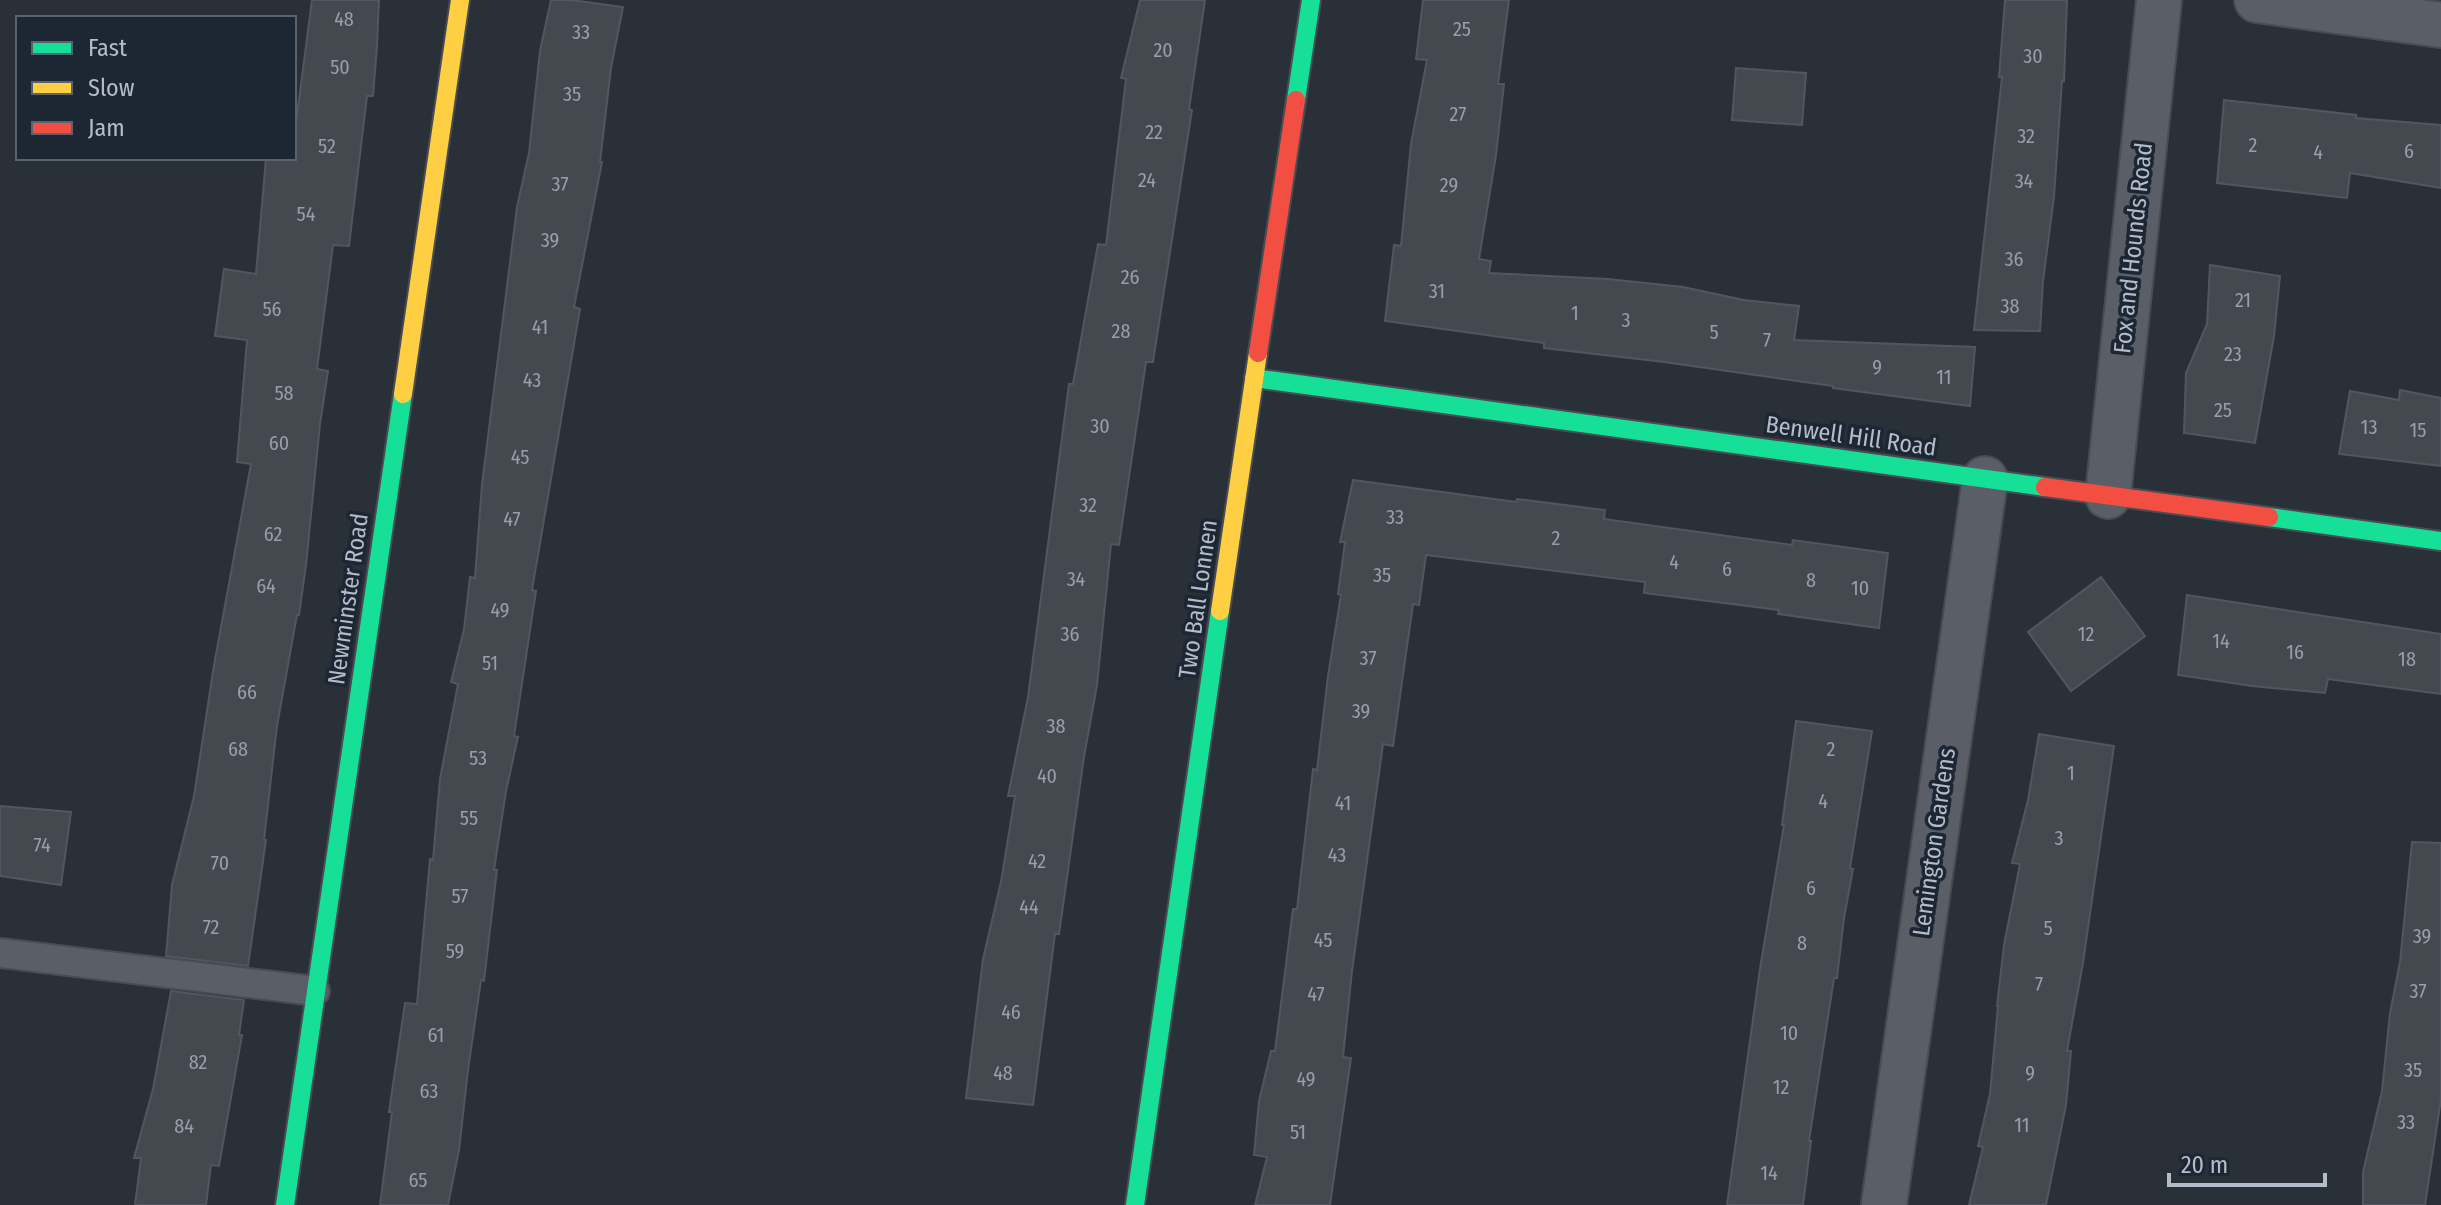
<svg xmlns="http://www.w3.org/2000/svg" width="2441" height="1205" font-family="'Fira Sans Condensed',sans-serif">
  <rect width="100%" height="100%" fill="#2a3038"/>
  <path fill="#444950" stroke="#52575f" stroke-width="2" d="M 312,0 L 379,0 L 377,46 L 373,96 L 367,96 L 349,246 L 333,245 L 317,369 L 328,371 L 320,424 L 306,565 L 299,615 L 297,615 L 277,726 L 264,840 L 266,840 L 248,966 L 166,956 L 172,885 L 194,796 L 214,665 L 251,464 L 237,462 L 247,340 L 215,336 L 224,269 L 256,274 L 266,158 L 294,158 L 294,138 Z
    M 551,0 L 571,0 L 623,7 L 611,68 L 600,162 L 602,162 L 574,307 L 580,309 L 532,590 L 536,591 L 514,736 L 518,737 L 506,791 L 494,870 L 497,870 L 484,981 L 481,980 L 468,1070 L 459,1150 L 448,1205 L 380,1205 L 392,1112 L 389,1112 L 405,1003 L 417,1004 L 430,859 L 433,860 L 440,779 L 458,684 L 451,682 L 464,629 L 470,577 L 475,578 L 482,484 L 517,207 L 529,153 L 540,51 Z
    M 1140,0 L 1205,0 L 1189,109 L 1192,110 L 1153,362 L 1146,362 L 1119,545 L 1111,544 L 1097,685 L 1084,757 L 1059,934 L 1055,934 L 1033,1105 L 966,1098 L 983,959 L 1001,882 L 1015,796 L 1008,796 L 1028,697 L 1069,384 L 1073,384 L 1098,244 L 1106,245 L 1126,79 L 1121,78 Z
    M 1423,0 L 1509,0 L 1498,84 L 1504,84 L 1496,155 L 1479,259 L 1491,261 L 1489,273 L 1608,279 L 1683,287 L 1744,300 L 1799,306 L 1794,340 L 1975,347 L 1970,406 L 1833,388 L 1833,386 L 1664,362 L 1544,348 L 1544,343 L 1385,321 L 1394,245 L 1401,246 L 1411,144 L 1427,60 L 1416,59 Z
    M 2005,0 L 2067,0 L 2064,81 L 2062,81 L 2054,197 L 2043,281 L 2040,331 L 1974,330 L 2002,77 L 1999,77 Z
    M 1736,68 L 1806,73 L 1802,125 L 1732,120 Z
    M 2224,100 L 2356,115 L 2356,118 L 2441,125 L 2441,188 L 2350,173 L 2347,198 L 2217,183 Z
    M 2210,265 L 2280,276 L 2274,336 L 2255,443 L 2184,433 L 2186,373 L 2207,324 Z
    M 2400,390 L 2441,398 L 2441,466 L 2339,454 L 2350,391 L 2399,400 Z
    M 1353,480 L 1516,502 L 1517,499 L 1605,510 L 1604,519 L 1792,545 L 1793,540 L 1888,553 L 1879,628 L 1778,614 L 1779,610 L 1644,593 L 1645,582 L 1426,555 L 1419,605 L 1413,604 L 1393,746 L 1383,744 L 1352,971 L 1343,1057 L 1351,1058 L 1330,1205 L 1255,1205 L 1267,1157 L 1254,1155 L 1259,1101 L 1271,1051 L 1275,1051 L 1293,909 L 1297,909 L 1313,769 L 1317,770 L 1328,676 L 1341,595 L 1338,594 L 1345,542 L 1340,542 Z
    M 2101,577 L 2145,636 L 2071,691 L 2028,632 Z
    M 2187,595 L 2441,634 L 2441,694 L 2328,679 L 2325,693 L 2252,686 L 2178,675 Z
    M 1796,721 L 1872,731 L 1850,868 L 1853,869 L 1844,918 L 1837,978 L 1834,978 L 1809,1141 L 1811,1141 L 1803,1205 L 1727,1205 L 1760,969 L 1784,825 L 1782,825 Z
    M 2039,734 L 2114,746 L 2083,963 L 2067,1051 L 2071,1051 L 2066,1105 L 2046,1205 L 1969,1205 L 1983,1147 L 1978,1146 L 1990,1094 L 1998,1006 L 1997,1006 L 2004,945 L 2020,864 L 2012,863 L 2028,800 Z
    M 0,806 L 71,812 L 61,885 L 0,876 Z
    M 2412,842 L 2441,843 L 2441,1099 L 2425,1205 L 2363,1205 L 2363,1172 L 2382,1091 L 2390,1013 L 2400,962 Z
    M 171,991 L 244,1000 L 239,1035 L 242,1035 L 219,1166 L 211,1165 L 206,1205 L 135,1205 L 141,1158 L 134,1158 L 153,1089 Z"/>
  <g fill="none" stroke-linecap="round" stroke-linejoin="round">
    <g stroke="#484c53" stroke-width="32">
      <path id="lane" d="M 0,953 L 315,991"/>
    </g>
    <g stroke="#484c53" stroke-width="48">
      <path id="street" d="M 2257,0 L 2441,25
        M 2108,496 L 2159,0
        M 1884,1205 L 1985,479"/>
    </g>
    <g stroke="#484c53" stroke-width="22">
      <path id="fast" d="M 1296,100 L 1311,0
        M 1254,378 L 2045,487
        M 2269,517 L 2441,541
        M 285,1205 L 403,394
        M 1135,1205 L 1220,611"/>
    </g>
    <g stroke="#484c53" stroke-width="22">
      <path id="slow" d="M 403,394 L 460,0
        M 1220,611 L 1258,353"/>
    </g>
    <g stroke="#484c53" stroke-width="22">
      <path id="jam" d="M 1258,353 L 1296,100
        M 2045,487 L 2269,517"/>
    </g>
    <use href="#lane" stroke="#5a5e66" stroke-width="28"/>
    <use href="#street" stroke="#5a5e66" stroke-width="44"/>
    <use href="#fast" stroke="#16e098" stroke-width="18"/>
    <use href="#slow" stroke="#ffcf43" stroke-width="18"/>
    <use href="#jam" stroke="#f24e42" stroke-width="18"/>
  </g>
  <g text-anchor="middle" stroke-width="7" stroke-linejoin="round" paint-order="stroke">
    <g font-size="20" fill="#989fab">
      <text x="344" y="26">48</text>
      <text x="1462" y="36">25</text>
      <text x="581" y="39">33</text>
      <text x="1163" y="57">20</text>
      <text x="2033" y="63">30</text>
      <text x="340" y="74">50</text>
      <text x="572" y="101">35</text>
      <text x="1458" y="121">27</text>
      <text x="1154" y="139">22</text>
      <text x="2026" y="143">32</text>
      <text x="2253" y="152">2</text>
      <text x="327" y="153">52</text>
      <text x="2409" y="158">6</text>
      <text x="2318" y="159">4</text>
      <text x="1147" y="187">24</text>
      <text x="2024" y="188">34</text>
      <text x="560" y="191">37</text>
      <text x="1449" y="192">29</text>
      <text x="306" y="221">54</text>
      <text x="550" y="247">39</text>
      <text x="2014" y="266">36</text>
      <text x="1130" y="284">26</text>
      <text x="1437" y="298">31</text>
      <text x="2243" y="307">21</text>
      <text x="2010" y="313">38</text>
      <text x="272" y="316">56</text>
      <text x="1575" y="320">1</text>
      <text x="1626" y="327">3</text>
      <text x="540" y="334">41</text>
      <text x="1121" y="338">28</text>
      <text x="1714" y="339">5</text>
      <text x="1767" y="347">7</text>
      <text x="2233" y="361">23</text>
      <text x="1877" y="374">9</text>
      <text x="1944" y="384">11</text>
      <text x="532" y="387">43</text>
      <text x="284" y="400">58</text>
      <text x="2223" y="417">25</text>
      <text x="1100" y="433">30</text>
      <text x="2369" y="434">13</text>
      <text x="2418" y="437">15</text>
      <text x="279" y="450">60</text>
      <text x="520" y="464">45</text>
      <text x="1088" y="512">32</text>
      <text x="1395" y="524">33</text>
      <text x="512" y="526">47</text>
      <text x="273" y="541">62</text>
      <text x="1556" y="545">2</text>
      <text x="1674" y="569">4</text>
      <text x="1727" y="576">6</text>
      <text x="1382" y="582">35</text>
      <text x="1076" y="586">34</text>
      <text x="1811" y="587">8</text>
      <text x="266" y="593">64</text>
      <text x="1860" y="595">10</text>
      <text x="500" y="617">49</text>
      <text x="1070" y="641">36</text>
      <text x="2086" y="641">12</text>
      <text x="2221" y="648">14</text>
      <text x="2295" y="659">16</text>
      <text x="1368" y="665">37</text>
      <text x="2407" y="666">18</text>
      <text x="490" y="670">51</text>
      <text x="247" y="699">66</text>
      <text x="1361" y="718">39</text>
      <text x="1056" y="733">38</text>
      <text x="238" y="756">68</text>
      <text x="1831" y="756">2</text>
      <text x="478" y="765">53</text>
      <text x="2071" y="780">1</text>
      <text x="1047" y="783">40</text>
      <text x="1823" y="808">4</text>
      <text x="1343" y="810">41</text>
      <text x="469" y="825">55</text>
      <text x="2059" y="845">3</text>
      <text x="42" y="852">74</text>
      <text x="1337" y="862">43</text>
      <text x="1037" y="868">42</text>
      <text x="220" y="870">70</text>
      <text x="1811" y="895">6</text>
      <text x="460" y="903">57</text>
      <text x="1029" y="914">44</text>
      <text x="211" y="934">72</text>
      <text x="2048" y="935">5</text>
      <text x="2422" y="943">39</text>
      <text x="1323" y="947">45</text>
      <text x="1802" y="950">8</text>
      <text x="455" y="958">59</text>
      <text x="2039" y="991">7</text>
      <text x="2418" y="998">37</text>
      <text x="1316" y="1001">47</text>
      <text x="1011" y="1019">46</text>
      <text x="1789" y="1040">10</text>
      <text x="436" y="1042">61</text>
      <text x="198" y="1069">82</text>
      <text x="2413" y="1077">35</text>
      <text x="1003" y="1080">48</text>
      <text x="2030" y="1080">9</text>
      <text x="1306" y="1086">49</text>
      <text x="1781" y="1094">12</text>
      <text x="429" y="1098">63</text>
      <text x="2406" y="1129">33</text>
      <text x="2022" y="1132">11</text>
      <text x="184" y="1133">84</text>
      <text x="1298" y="1139">51</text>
      <text x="1769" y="1180">14</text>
      <text x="418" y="1187">65</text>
    </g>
    <g font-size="24" fill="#b4bcc9" stroke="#1d2633">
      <text transform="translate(2133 248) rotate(-84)" y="8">Fox and Hounds Road</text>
      <text transform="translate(1851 436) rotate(8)" y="8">Benwell Hill Road</text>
      <text transform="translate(348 599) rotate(-82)" y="8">Newminster Road</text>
      <text transform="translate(1198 599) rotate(-82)" y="8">Two Ball Lonnen</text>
      <text transform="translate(1934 842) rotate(-82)" y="8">Lemington Gardens</text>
    </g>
  </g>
  <rect x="16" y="16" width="280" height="144" fill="#1d2633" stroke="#59626f" stroke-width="2"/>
  <rect x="32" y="42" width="40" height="12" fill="#16e098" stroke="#59626f" stroke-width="2"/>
  <text x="88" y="56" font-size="24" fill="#b4bcc9">Fast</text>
  <rect x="32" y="82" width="40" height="12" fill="#ffcf43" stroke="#59626f" stroke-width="2"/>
  <text x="88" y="96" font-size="24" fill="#b4bcc9">Slow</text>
  <rect x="32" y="122" width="40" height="12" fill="#f24e42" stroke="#59626f" stroke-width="2"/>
  <text x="88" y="136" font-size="24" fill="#b4bcc9">Jam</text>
  <path d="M2169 1173v12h156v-12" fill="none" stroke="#b4bcc9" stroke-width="4"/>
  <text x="2181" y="1173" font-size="24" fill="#b4bcc9" stroke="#1d2633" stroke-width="6" paint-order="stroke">20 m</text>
</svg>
